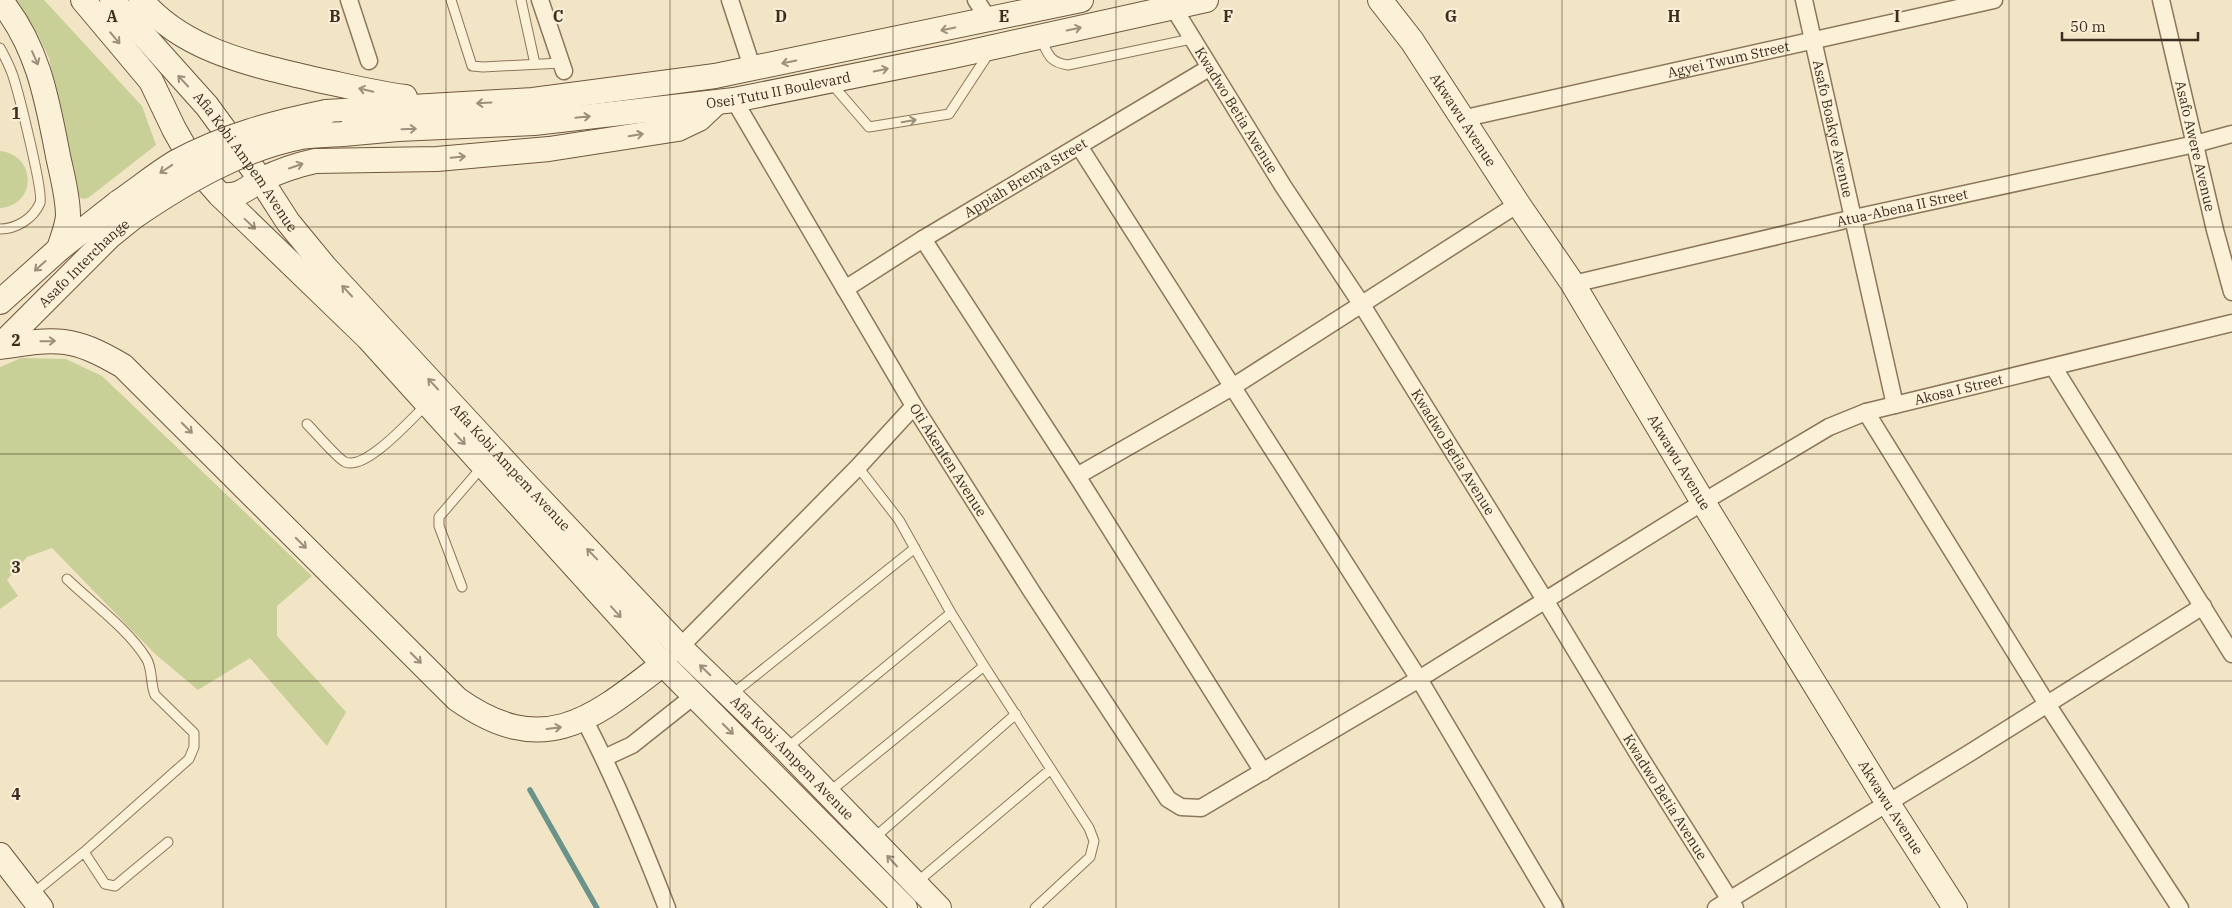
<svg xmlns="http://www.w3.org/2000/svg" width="2232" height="908" font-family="'IBM Plex Serif',serif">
  <rect width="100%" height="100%" fill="#f1e5c5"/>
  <path fill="#c8d098" d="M 11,0 L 44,0 L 142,106 L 156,145 L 88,198 L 83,199 L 79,197 L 49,58 L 37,33 Z
    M 0,151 C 37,155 37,205 0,208 Z
    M 21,358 L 66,359 L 102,376 L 312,576 L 277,606 L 277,636 L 346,712 L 327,746 L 250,658 L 198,690 L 155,654 L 52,548 L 27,557 L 7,580 L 18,596 L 0,609 L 0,367 Z"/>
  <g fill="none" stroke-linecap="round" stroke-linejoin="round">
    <path stroke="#6c938a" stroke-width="5.5" d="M 530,790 L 597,908"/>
    <g stroke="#8d7659" stroke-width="11">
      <path id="lane" d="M 451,0 L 472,66 L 483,67 L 561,63
        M 521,0 L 535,64
        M 1040,37 C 1048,53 1048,62 1068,65 L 1191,39
        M 0,48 C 5,57 10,67 13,76 C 18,91 44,193 40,203 C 33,219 16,229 0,229
        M 831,83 L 869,127 L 949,114 L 989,53
        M 307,424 C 314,431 338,459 345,462 C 366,471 412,418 427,404
        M 858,467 L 899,520 L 951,613 L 984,666 L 1089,828 L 1094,841 L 1090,857 L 1035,908
        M 462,587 L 439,526 L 439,517 L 482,467
        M 731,695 L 915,548
        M 787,748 L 951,613
        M 828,793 L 984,666
        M 874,838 L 1016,714
        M 84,852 L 105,884 L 115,886 L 168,842
        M 916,883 L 1051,769
        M 31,895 L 84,852 L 189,759 L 194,747 L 194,733 L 155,695 C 150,684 153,668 146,658 C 128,629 92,603 67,579"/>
    </g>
    <g stroke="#8d7659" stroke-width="19">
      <g id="street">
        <path d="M 349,0 L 369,61"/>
        <path d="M 540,0 L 564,71"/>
        <path d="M 730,0 L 753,70"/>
        <path d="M 976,0 L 989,20"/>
        <path id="s1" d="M 1804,0 L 1895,405"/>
        <path id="s2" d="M 2161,0 L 2215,230 L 2232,292"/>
        <path id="s3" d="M 1173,7 L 1283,186 L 1362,305 L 1545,600 L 1640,757 L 1735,908"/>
        <path id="s4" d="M 734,100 L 914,406 L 1032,592 L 1168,799 L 1181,807 L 1201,808 L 1419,679 L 1703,502 L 1829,427 L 1866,412 L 2232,323"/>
        <path id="s5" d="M 1461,119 L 1994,0"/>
        <path d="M 1079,146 L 1419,679 L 1555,908"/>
        <path d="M 923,239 L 1077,476 L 1263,772"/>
        <path id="s6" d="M 1573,284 L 1854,218 L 2195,144 L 2232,134"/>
        <path id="s7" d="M 845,289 L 923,239 L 1209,68"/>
        <path d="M 2054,368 L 2232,654"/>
        <path d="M 1866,412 L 2047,704 L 2180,908"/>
        <path d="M 1077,476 L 1234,386 L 1518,204"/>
        <path d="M 673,654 L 858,467 L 914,406"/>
        <path d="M 584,719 C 616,780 642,844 667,908"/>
        <path d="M 604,758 L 632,745 L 695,695"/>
        <path d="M 1716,908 L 1968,754 L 2203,606"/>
      </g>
    </g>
    <g stroke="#6f573d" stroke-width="26">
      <g id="secondary">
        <path d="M 0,0 C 38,46 47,99 58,156 C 62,175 68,196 68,216 C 67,227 62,239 59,249"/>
        <path d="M 83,0 L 151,81 L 174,129 L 196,168 L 220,195 L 368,338 L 663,664 L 905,908"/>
        <path id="s8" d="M 112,0 L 207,106 L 261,180 L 288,222 L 325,267 L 522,480 L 680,647 L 785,749 L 939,908"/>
        <path d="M 141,0 C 185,52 255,65 318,80 C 347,86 375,93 405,97"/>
        <path id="s9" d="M 1380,0 L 1412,41 L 1518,204 L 1573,284 L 1703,502 L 1887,802 L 1955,908"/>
        <path d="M 326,112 L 533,100 L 715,76 L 1081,0"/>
        <path id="s10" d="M 343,134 L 398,129 L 534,123 L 734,100 L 953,56 L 1206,0"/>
        <path d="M 220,195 C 242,197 245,188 263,179 C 279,171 297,165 315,161 L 437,159 L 549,149 L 678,129 L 699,119 L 716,103"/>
        <path d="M 0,302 L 59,249 L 119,202"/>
        <path id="s11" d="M 0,346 L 109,237 L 135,216"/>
        <path d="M 0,347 C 57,338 72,336 123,366 L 457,699 C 543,760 591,720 663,664"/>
        <path d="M 0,855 L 41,908"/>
      </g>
    </g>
    <use href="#lane" stroke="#fbf1d9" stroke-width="9"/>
    <use href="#street" stroke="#fbf1d9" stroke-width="16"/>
    <use href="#secondary" stroke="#fbf1d9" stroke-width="24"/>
    <g stroke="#6f573d" stroke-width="26" stroke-linecap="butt">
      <path id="secondary-bridge" d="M 119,202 C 138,189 156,174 176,162 C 224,136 273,123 326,112
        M 135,216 C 185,182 241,149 301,137 C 314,135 329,135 343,134"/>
    </g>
    <use href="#secondary-bridge" stroke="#fbf1d9" stroke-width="24"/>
  </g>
  <defs><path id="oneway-shaft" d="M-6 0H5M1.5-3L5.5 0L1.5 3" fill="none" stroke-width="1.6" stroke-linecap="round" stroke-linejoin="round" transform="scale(1.25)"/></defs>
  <g stroke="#9c8f7c">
    <use href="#oneway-shaft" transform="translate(948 29) rotate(168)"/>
    <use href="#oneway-shaft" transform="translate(1074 29) rotate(-12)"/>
    <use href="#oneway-shaft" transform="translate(115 38) rotate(50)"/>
    <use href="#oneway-shaft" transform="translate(35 58) rotate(66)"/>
    <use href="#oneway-shaft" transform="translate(789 62) rotate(168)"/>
    <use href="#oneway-shaft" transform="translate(881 70) rotate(-11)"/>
    <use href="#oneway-shaft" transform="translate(183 81) rotate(-133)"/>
    <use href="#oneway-shaft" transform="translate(366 90) rotate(-167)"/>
    <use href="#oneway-shaft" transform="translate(484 103) rotate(177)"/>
    <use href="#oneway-shaft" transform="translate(583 117) rotate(-6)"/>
    <use href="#oneway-shaft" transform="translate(909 121) rotate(-10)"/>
    <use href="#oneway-shaft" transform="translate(409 129) rotate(-2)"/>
    <use href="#oneway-shaft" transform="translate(636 135) rotate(-9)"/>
    <use href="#oneway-shaft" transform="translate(458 157) rotate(-5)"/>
    <use href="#oneway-shaft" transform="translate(296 166) rotate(-19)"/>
    <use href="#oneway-shaft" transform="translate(166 169) rotate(146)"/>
    <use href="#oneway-shaft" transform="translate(250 224) rotate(43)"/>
    <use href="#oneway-shaft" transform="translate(40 266) rotate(138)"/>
    <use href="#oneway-shaft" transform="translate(347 291) rotate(-133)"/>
    <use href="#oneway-shaft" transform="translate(48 341) rotate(-1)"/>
    <use href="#oneway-shaft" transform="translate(433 384) rotate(-133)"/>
    <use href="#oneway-shaft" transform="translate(187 428) rotate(45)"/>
    <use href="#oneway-shaft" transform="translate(460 439) rotate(47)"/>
    <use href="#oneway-shaft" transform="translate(301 543) rotate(45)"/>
    <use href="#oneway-shaft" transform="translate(592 554) rotate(-134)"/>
    <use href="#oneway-shaft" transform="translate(616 612) rotate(48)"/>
    <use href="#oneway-shaft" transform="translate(416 658) rotate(45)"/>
    <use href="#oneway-shaft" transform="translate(705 670) rotate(-136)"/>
    <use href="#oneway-shaft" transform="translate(554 728) rotate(-7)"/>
    <use href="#oneway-shaft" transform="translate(728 729) rotate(45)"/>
    <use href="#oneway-shaft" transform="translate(892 861) rotate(-133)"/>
  </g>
  <path fill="none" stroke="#3c2d1e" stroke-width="1" stroke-opacity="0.55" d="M 223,0 L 223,908M 446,0 L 446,908M 670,0 L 670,908M 893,0 L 893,908M 1116,0 L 1116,908M 1339,0 L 1339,908M 1562,0 L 1562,908M 1786,0 L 1786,908M 2009,0 L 2009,908M 0,227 L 2232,227M 0,454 L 2232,454M 0,681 L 2232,681"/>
  <g text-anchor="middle" stroke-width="4.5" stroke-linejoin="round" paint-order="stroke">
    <g font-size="14" fill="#3c2d1e" stroke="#f8eed5">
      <text dy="5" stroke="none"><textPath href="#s5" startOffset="274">Agyei Twum Street</textPath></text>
      <text dy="5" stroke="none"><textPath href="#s10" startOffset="438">Osei Tutu II Boulevard</textPath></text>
      <text dy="5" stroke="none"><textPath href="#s3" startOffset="121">Kwadwo Betia Avenue</textPath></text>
      <text dy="5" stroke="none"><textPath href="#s9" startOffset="146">Akwawu Avenue</textPath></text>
      <text dy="5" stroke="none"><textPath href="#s1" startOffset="132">Asafo Boakye Avenue</textPath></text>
      <text dy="5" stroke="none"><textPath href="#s2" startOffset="150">Asafo Awere Avenue</textPath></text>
      <text dy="5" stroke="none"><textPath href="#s8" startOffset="210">Afia Kobi Ampem Avenue</textPath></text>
      <text dy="5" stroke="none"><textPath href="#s7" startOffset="212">Appiah Brenya Street</textPath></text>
      <text dy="5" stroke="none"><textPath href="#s6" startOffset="338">Atua-Abena II Street</textPath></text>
      <text dy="5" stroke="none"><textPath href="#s11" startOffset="118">Asafo Interchange</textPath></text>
      <text dy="5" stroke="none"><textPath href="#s4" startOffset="1728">Akosa I Street</textPath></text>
      <text dy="5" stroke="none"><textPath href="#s3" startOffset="526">Kwadwo Betia Avenue</textPath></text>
      <text dy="5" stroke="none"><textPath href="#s4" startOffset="419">Oti Akenten Avenue</textPath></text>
      <text dy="5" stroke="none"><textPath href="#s9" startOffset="551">Akwawu Avenue</textPath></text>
      <text dy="5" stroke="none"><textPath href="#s8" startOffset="615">Afia Kobi Ampem Avenue</textPath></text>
      <text dy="5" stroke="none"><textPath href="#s8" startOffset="1020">Afia Kobi Ampem Avenue</textPath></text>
      <text dy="5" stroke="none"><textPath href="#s3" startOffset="931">Kwadwo Betia Avenue</textPath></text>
      <text dy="5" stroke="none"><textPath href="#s9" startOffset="956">Akwawu Avenue</textPath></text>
    </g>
  </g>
  <g font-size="16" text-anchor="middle" font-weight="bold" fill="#3c2d1e" stroke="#f8eed5" stroke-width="4.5" stroke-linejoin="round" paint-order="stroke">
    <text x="112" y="22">A</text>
    <text x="335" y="22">B</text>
    <text x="558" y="22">C</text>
    <text x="781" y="22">D</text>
    <text x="1004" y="22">E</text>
    <text x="1228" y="22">F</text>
    <text x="1451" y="22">G</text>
    <text x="1674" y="22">H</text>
    <text x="1897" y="22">I</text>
    <text x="16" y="119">1</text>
    <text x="16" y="346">2</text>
    <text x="16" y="573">3</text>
    <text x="16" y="800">4</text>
  </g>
  <path d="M2062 32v8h136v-8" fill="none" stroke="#3c2d1e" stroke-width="2.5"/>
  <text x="2070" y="32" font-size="15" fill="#3c2d1e" stroke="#f8eed5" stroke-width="4" paint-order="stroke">50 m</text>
</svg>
